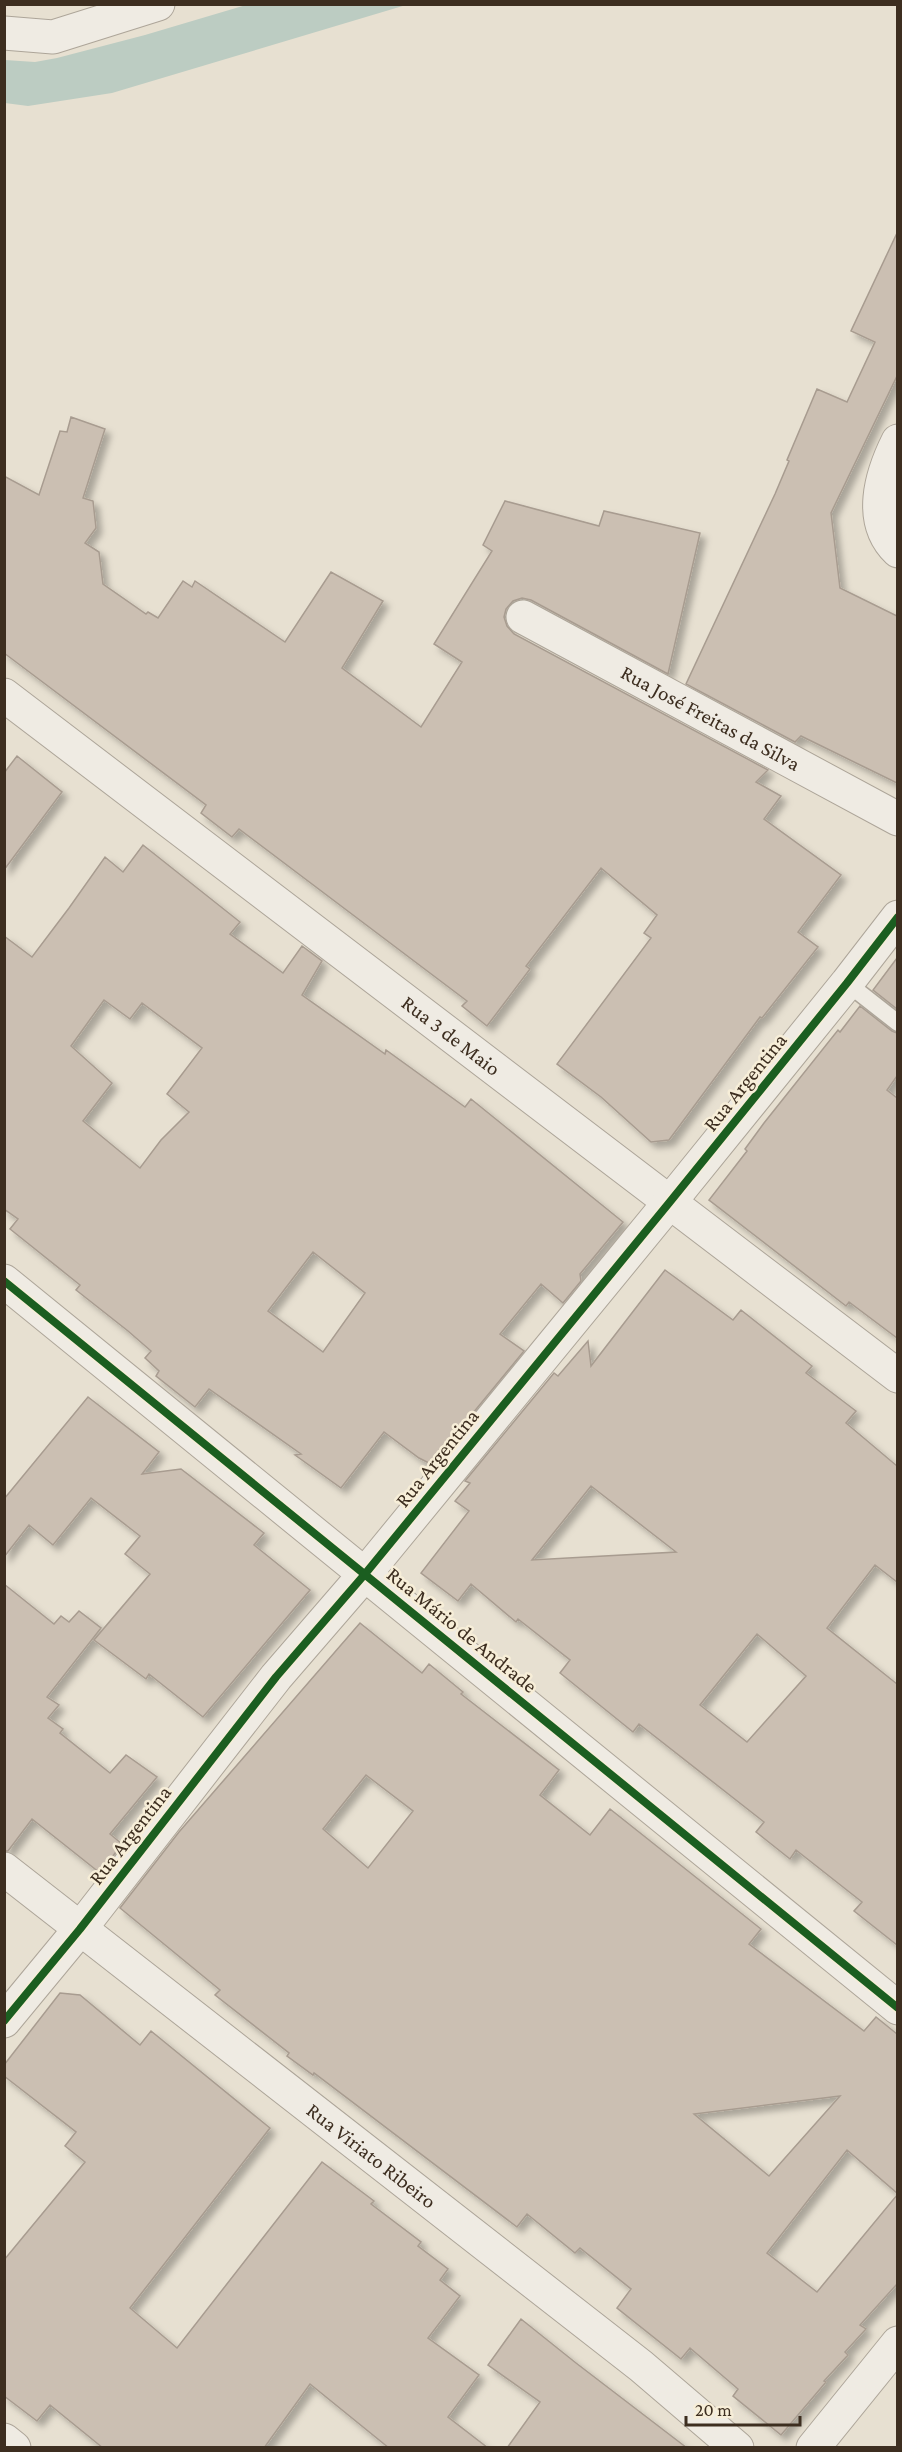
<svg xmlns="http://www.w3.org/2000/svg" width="902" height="2452" font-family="'Crimson Pro',serif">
  <defs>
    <filter id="shadow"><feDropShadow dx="5.5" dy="5.5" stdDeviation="3" flood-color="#0004"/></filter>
  </defs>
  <rect width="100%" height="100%" fill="#e7e0d1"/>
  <path fill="#bcccc2" d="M 246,5 L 406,5 L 112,93 L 28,106 L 5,103 L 5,60 L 35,62 L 57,58 L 145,35 Z"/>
  <path fill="#cbbfb2" stroke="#a89c90" stroke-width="1.5" fill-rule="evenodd" filter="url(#shadow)" d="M 897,233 L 897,376 L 831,513 L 840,588 L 897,616 L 897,783 L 801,736 L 795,742 L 686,684 L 775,494 L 789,461 L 787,460 L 817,389 L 847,402 L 875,342 L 851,331 Z
    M 71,417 L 105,429 L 83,498 L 93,501 L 96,528 L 85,543 L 99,552 L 103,584 L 146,614 L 148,612 L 158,618 L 183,581 L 192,587 L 195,581 L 285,642 L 331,572 L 383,601 L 342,668 L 421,727 L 462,662 L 434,644 L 492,551 L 483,545 L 505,501 L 599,526 L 604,511 L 700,533 L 668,674 L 531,600 L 522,598 L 513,601 L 506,609 L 504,617 L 507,626 L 514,634 L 768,770 L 756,782 L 781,796 L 764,819 L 841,875 L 798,932 L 818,947 L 762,1018 L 760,1017 L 669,1140 L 651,1142 L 601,1097 L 557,1064 L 651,938 L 644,933 L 657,915 L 601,868 L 526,966 L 530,969 L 487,1026 L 462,1006 L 467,1001 L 239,829 L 232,837 L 201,813 L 206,805 L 4,653 L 4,476 L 39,495 L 60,431 L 67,432 Z
    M 17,756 L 62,792 L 4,870 L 4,773 Z
    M 143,845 L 240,922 L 230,934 L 283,973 L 302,946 L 322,961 L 302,995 L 385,1054 L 386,1050 L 465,1107 L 471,1099 L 623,1222 L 580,1274 L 581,1281 L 563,1303 L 541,1284 L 500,1334 L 524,1351 L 431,1464 L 419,1458 L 384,1432 L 341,1488 L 295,1455 L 301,1454 L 209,1389 L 195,1407 L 156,1376 L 159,1371 L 145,1358 L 151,1351 L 128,1331 L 76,1290 L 80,1285 L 10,1229 L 18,1219 L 4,1209 L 4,936 L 32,957 L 69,908 L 105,857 L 123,872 ZM 104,1000 L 130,1019 L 142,1003 L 202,1048 L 167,1094 L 189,1112 L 161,1140 L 140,1168 L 83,1121 L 112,1083 L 71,1046 ZM 313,1252 L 365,1293 L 323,1352 L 268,1311 Z
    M 897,958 L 897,1009 L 873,990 Z
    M 860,1006 L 892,1031 L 897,1033 L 897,1076 L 887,1090 L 897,1098 L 897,1338 L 849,1302 L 846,1306 L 709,1200 L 747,1151 L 745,1149 L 764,1123 L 838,1030 L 840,1032 Z
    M 665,1270 L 733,1320 L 741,1310 L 812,1366 L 806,1373 L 856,1411 L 846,1423 L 897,1466 L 897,1582 L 875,1565 L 827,1628 L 897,1684 L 897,1945 L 854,1911 L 862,1902 L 796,1850 L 790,1859 L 756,1832 L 764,1822 L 639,1724 L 633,1732 L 560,1673 L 570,1660 L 518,1619 L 516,1622 L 471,1584 L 458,1601 L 421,1573 L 469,1511 L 455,1501 L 470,1483 L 465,1481 L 554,1373 L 558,1376 L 588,1341 L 591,1366 ZM 591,1486 L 676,1552 L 532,1560 ZM 757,1634 L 806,1676 L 747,1742 L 700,1705 Z
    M 88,1397 L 159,1452 L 142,1474 L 181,1469 L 264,1533 L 254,1545 L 310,1590 L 203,1717 L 149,1674 L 146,1679 L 94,1640 L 150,1574 L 125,1554 L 140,1536 L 91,1498 L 53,1545 L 29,1525 L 4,1557 L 4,1499 Z
    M 4,1584 L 54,1624 L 61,1616 L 69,1622 L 79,1611 L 101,1628 L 47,1697 L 59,1705 L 48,1718 L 63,1729 L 60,1733 L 110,1773 L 126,1755 L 157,1777 L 110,1834 L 122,1844 L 100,1873 L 32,1819 L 8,1851 L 4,1851 Z
    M 360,1623 L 422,1673 L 429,1664 L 463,1692 L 461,1694 L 559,1770 L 540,1795 L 590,1835 L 610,1809 L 761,1929 L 749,1944 L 864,2031 L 876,2017 L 897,2034 L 897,2193 L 847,2150 L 767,2253 L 817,2292 L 897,2195 L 897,2284 L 860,2325 L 866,2329 L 845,2352 L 848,2355 L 824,2381 L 826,2382 L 781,2435 L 733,2396 L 738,2389 L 690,2348 L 681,2359 L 617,2308 L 631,2289 L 580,2248 L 575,2253 L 527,2214 L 517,2227 L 314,2073 L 313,2075 L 287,2056 L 289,2053 L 215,1995 L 220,1990 L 120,1908 L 179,1832 ZM 366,1775 L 413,1811 L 368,1868 L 323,1829 ZM 840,2096 L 769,2176 L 694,2114 Z
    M 60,1993 L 80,1995 L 140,2045 L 151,2031 L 270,2128 L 130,2308 L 177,2348 L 322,2162 L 374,2201 L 371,2204 L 421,2242 L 418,2246 L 448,2269 L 440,2280 L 460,2296 L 428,2338 L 479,2375 L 448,2417 L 488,2448 L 389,2448 L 310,2384 L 264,2448 L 103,2448 L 50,2405 L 37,2421 L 4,2396 L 4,2260 L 85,2162 L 65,2146 L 76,2132 L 4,2076 L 4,2065 Z
    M 521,2319 L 576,2363 L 687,2448 L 507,2448 L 540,2402 L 488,2365 Z"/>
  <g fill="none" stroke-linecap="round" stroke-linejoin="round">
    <g stroke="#ada599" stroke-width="19">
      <path id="lane" d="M 847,983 L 898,1023"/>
    </g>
    <g stroke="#ada599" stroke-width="35">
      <g id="street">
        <path d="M 4,33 L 53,37 L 158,4"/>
        <path d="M 898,441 C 881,475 867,521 898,551"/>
        <path id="s1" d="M 523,617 L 898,819"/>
        <path id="s2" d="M 4,695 L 898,1376"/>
        <path d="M 4,1281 L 898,2008"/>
        <path id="s3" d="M 4,1869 L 641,2366 L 737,2448"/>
        <path d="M 4,2021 L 80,1929 L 276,1677 L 365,1574 L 669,1203 L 847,983 L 898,917"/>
        <path d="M 4,2440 L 14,2448"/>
        <path d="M 813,2448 L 898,2343"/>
      </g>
    </g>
    <use href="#lane" stroke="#efebe3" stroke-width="16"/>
    <use href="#street" stroke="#efebe3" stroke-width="33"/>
    <g stroke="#f7eed8" stroke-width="11">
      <path id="cycleway" d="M 4,1281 L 898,2008
        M 4,2021 L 80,1929 L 276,1677 L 365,1574 L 669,1203 L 847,983 L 898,917"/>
    </g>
    <use href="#cycleway" stroke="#1b5e20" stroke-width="8"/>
  </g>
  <g text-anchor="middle" stroke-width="5" stroke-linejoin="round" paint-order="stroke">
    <g font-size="21" fill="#3d2e20" stroke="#f7eed8">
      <text dy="7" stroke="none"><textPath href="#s1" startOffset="213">Rua José Freitas da Silva</textPath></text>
      <text dy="7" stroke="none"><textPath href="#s2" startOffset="562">Rua 3 de Maio</textPath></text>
      <text transform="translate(745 1082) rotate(-51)" y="7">Rua Argentina</text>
      <text transform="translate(437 1458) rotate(-51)" y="7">Rua Argentina</text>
      <text transform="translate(462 1630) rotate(39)" y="7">Rua Mário de Andrade</text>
      <text transform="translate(130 1835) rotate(-52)" y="7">Rua Argentina</text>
      <text dy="7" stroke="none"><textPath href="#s3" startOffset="466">Rua Viriato Ribeiro</textPath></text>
    </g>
  </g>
  <rect width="902" height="2452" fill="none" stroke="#3d2e20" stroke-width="12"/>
  <path d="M686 2416v9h114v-9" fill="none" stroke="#3d2e20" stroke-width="3"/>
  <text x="695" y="2416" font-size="18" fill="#3d2e20" stroke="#f7eed8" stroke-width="4.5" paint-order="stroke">20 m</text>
</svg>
